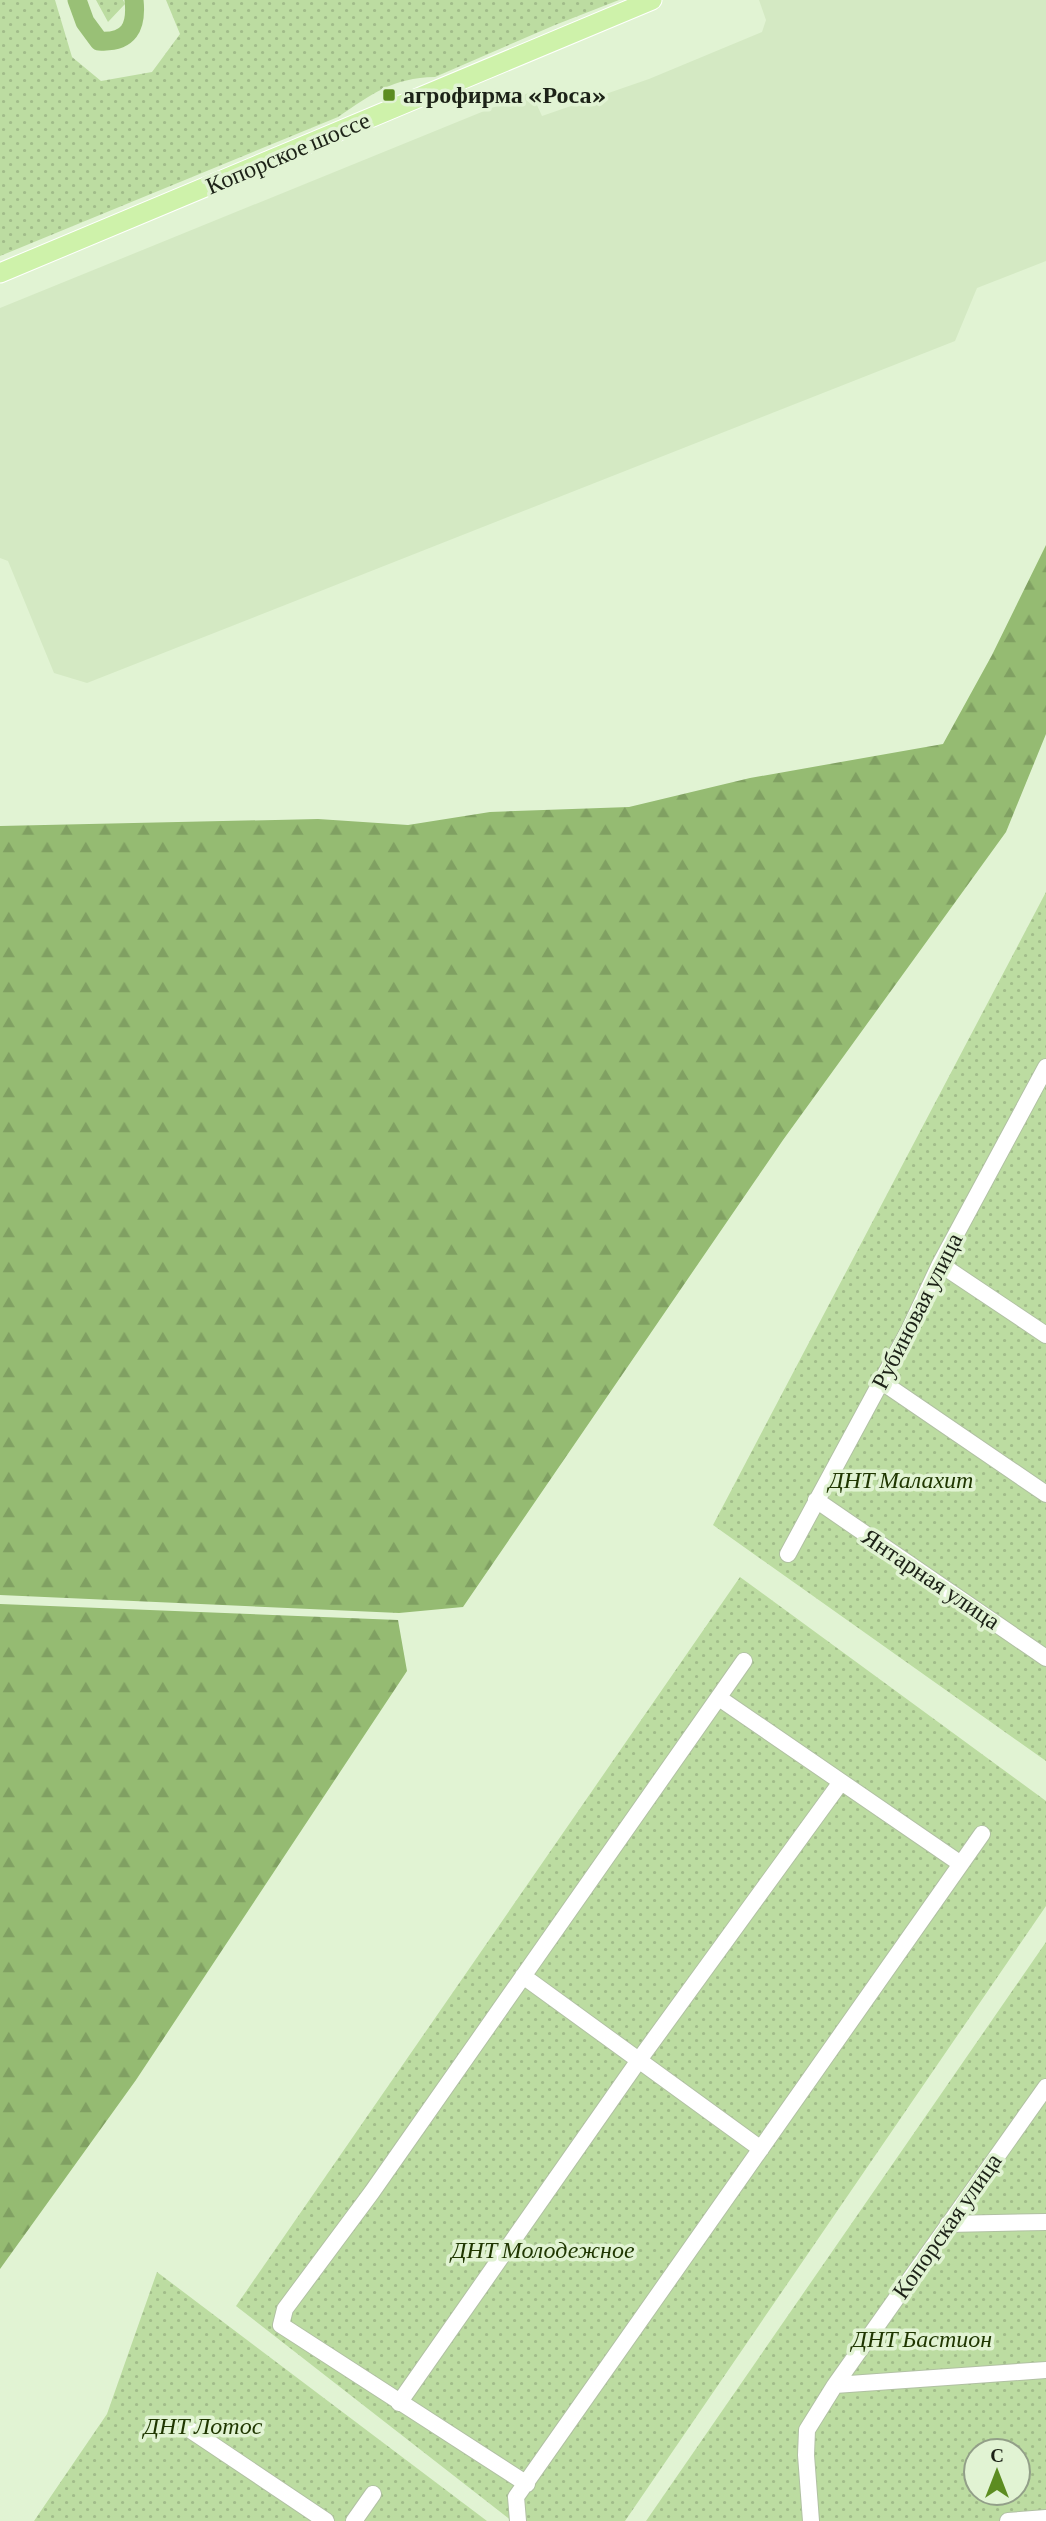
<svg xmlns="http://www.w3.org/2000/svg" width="1046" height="2521" font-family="'Crimson Pro',serif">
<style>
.built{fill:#d4e9c3}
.grass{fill:url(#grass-dots);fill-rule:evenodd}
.forest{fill:url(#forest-firs)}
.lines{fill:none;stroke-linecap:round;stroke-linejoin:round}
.river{stroke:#99c076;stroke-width:19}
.minor-casing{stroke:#b1c1a3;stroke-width:18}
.major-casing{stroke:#fff;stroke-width:21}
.minor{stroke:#fff;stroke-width:16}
.major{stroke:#cef2aa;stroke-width:19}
.poi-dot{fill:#5c8c20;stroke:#e1f3d3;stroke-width:2.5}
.labels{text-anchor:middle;stroke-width:7;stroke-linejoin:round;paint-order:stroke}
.poi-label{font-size:24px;font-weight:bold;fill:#1c2217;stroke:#e1f3d3;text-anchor:start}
.street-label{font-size:24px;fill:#1c2217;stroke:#e1f3d3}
.park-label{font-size:24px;font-style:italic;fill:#1f3600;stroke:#e1f3d3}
</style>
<defs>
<pattern id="grass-dots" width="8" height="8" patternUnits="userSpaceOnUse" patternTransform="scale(1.75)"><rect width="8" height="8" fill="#bcdca1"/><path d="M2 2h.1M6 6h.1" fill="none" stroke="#a1bc8a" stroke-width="1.8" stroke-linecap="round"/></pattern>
<pattern id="forest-firs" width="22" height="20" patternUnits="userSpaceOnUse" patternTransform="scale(1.75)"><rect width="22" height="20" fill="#95bb72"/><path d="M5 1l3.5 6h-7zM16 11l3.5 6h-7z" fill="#80a062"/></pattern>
</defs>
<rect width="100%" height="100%" fill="#e1f3d3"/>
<!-- built -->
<path class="built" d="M759,0H1046V261L977,288L955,341L87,683L54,673L8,561L0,558V308L531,92L542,116L649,79L762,32L766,20Z"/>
<!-- grass -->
<path class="grass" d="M0,0H55L72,57L101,81L152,72L180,34L166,0H619L555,25L435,77C392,78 372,94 338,117L0,256Z
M96,0H123L125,4L108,22Z
M1046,892V1761L713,1525Z
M740,1577L1046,1801V1906L625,2521H512L236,2306Z
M1046,1942V2521H646ZM976,2451H1018V2493H976Z
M157,2272L487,2521H34L107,2414Z"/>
<!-- forest -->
<path class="forest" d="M1046,545V734L1006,832L783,1140L463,1607L399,1613L0,1595V826L318,819L408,825L490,812L629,807L750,778L943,744L992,655Z
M0,1604L398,1620L407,1671L136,2080L0,2269Z"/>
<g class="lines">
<!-- river -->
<path class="river" d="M77,0L85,22L99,41C129,43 137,27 134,0"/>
<defs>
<path id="minor" d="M940,1264L1046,1335
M882,1382L1046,1494
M816,1500L1046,1658
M788,1554L909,1330L940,1264L1046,1067
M719,1698L961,1864
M523,1976L761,2149
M948,2224L1046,2222
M835,2385L1046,2370
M399,2403L639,2060L841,1782
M192,2431L326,2521
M527,2484L281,2325L285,2309L372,2192L744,1661
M354,2521L373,2494
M518,2521L516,2497L982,1834
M811,2521L806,2455L807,2430L835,2385L1046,2087
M1008,2521L1046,2518"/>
<path id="major" d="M0,273L652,0"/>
</defs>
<!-- minor casing -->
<use href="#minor" class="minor-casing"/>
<!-- major casing -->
<use href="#major" class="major-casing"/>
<!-- minor -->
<use href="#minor" class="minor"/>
<!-- major -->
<use href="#major" class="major"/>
</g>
<!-- markers -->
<rect class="poi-dot" x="382" y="88" width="14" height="14" rx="3.5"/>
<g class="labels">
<!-- poi labels -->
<g class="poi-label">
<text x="403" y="103">агрофирма «Роса»</text>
</g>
<!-- street labels -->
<g class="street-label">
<text transform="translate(288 153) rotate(-23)" y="8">Копорское шоссе</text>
<text transform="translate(917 1311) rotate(-63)" y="8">Рубиновая улица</text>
<text transform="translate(931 1579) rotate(34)" y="8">Янтарная улица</text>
<text transform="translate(947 2226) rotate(-55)" y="8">Копорская улица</text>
</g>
<!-- park labels -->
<g class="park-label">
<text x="901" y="1488">ДНТ Малахит</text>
<text x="543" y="2258">ДНТ Молодежное</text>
<text x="922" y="2347">ДНТ Бастион</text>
<text x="203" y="2434">ДНТ Лотос</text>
</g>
</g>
<!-- north arrow -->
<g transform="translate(997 2472)"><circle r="33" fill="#e1f3d3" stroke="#929f88" stroke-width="2"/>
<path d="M0-5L12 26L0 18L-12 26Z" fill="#5c8c20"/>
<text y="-10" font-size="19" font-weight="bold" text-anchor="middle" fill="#1c2217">С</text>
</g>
</svg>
